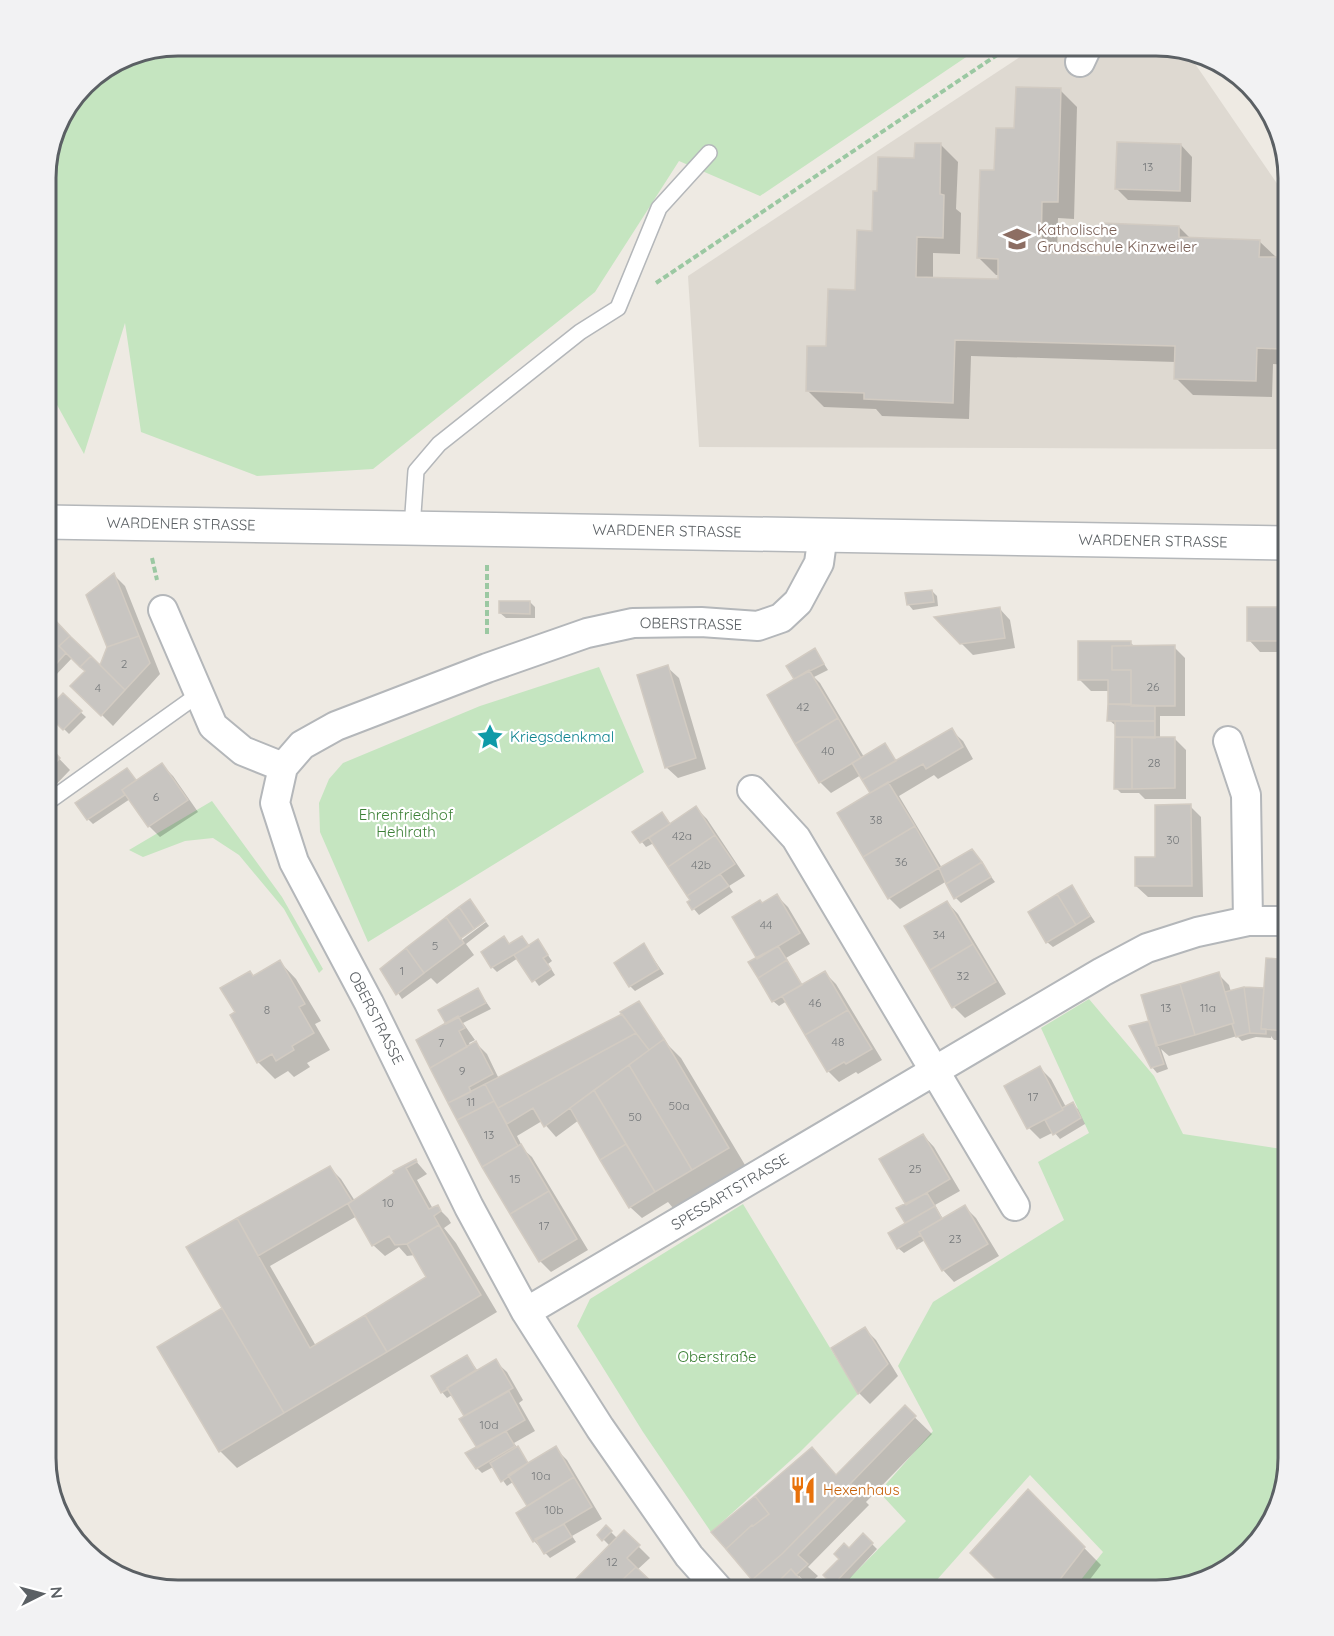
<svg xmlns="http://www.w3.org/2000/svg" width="1334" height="1636" font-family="Quicksand,sans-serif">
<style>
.education{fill:#ded9d1}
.green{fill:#c5e5c0}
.shadow{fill:#0003;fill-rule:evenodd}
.building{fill:#c8c5c1;stroke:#d2cbc2;stroke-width:1.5}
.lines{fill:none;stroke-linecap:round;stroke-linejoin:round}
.service-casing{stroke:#b4b7ba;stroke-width:18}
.minor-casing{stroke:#b4b7ba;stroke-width:32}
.tertiary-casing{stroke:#b4b7ba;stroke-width:36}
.path{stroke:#9bc8a2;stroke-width:4;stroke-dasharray:6 3;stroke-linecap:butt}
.service{stroke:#fff;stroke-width:15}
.minor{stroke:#fff;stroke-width:28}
.tertiary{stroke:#fff;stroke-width:33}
.labels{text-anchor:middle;stroke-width:4.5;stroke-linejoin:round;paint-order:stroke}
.number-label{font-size:12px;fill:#76797b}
.education-label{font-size:15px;fill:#785e54;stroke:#fff;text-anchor:start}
.street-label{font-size:15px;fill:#5b6064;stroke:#fff}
.culture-label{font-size:15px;fill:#0d838f;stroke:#fff;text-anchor:start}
.park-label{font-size:15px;fill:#3c8036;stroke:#fff}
.food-label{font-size:15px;fill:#c56008;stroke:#fff;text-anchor:start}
.rim{fill:none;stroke:#5b6064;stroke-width:3}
</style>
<rect width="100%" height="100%" fill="#eeeae3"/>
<!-- education -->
<path class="education" d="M1038,45H1165L1187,52L1289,201V449L699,447L688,276Z"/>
<!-- green -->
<path class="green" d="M178,45H984L760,196L679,161L595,292L373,469L257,476L141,432L125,323L84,454L45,383V169L59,119L90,78L127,55Z
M599,667L644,772L368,942L320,832L319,803L329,779L343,763L480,706Z
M212,801L282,897L323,969L319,973L284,909L239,855L213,838L185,841L143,857L129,850Z
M1089,999L1154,1076L1183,1134L1289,1150V1459L1271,1524L1230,1568L1157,1591H1072L1103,1552L1030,1475L927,1591H837L906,1521L879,1492L933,1431L898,1366L933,1302L1064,1220L1038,1162L1089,1133L1041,1028Z
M743,1204L858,1394L800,1452L711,1532L643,1432L577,1326L590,1299Z"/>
<!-- shadow -->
<path class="shadow" d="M1060,90L1077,107L1074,219L1058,218L1057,255L1102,257L1179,227L1191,239L1259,241L1277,258L1281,259L1289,266V365L1273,364L1272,397L1193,395L1176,378V362L971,356L969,419L882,416L876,409L824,407L807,390L827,348L857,292L874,232L878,193L916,160L941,145L958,162L956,209L961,213L960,254L933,253V279L999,281L1000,275H996L979,258L996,172L1016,130Z
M1181,145L1192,157L1191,202L1128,200L1117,189Z
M114,575L125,586L160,674L113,726L73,686L87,671L73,657L54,677L49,672L45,630L101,668L108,647Z
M932,591L937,596L938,606L913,610L908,604Z
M530,602L535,607V618H506L500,613Z
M999,608L1010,620L1015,648L973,655L961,643Z
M1289,608V652H1260L1249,640Z
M1130,642L1135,647H1174L1185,658V716H1160V739H1175L1186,750V799H1145L1139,793H1121L1116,788V726L1109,720V691H1091L1080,680Z
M815,650L828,670L814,677L820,683L864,757L885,745L897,762L951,730L963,741L973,759L938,779L934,775L899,796L942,868L972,851L995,882L961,903L956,898L947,881L900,909L889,898L872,794L861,775L831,793L820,782L796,680Z
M667,667L679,678L706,769L678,778L666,767Z
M63,696L86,717L69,734L47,712Z
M45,724L57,736L47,746L70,770L45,796Z
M162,765L173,776L198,812L160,837L149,826L130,799L93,824L88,819L132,775L137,782Z
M1190,806L1201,817L1203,897H1148L1136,886L1156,859Z
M696,808L707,819L745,876L729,886L733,892L699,915L689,903L692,901L654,843L646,847L634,832L667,819L671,825Z
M1072,887L1095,922L1053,947L1047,942Z
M777,896L788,907L810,944L786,958L803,986L825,973L836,984L882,1060L858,1074L856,1072L839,1082L828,1071L787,1001L779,1006L773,1001L758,958L762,904Z
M470,901L484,919L462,936V940L486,922L489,926L466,944L474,955L437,984L431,978L402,999L382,969Z
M947,902L958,914L1006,994L965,1018L954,1007Z
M504,938L510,945L522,938L530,947L538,941L552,961L548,964L555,975L539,986L518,958L497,972L492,967Z
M644,945L664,974L635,991L630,986Z
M1289,961V1040H1274L1271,1036V1038L1256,1037L1242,1041L1237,1036L1169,1056L1161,1049L1168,1069L1157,1073L1152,1067L1151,1022L1218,974L1229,985L1231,992L1263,990Z
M280,962L296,979L321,1021L315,1024L330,1050L307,1063L310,1067L294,1077L288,1071L275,1079L258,1062L237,1013L254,977Z
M478,990L491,1009L463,1023L475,1040L469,1043L471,1046L476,1043L487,1054L499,1079L621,1016L639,1003L669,1046L681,1058L745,1165L673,1208L668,1202L642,1218L630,1207L579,1120L556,1137L542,1121L517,1136L524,1150L532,1157L588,1250L551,1272L540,1261L483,1166L448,1024Z
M1040,1068L1051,1079L1066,1107L1072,1104L1078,1109L1085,1124L1060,1139L1054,1132L1040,1139L1029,1128Z
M923,1135L934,1147L960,1191L935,1205L943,1219L965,1207L976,1218L999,1256L954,1282L943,1270L925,1240L904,1253L898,1248L907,1223L898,1209L907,1204Z
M415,1160L427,1174L417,1180L433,1209L437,1207L448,1218L451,1223L444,1228L456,1243L497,1312L237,1468L220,1451L159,1348L225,1309L188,1247L330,1168L341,1179L355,1201ZM357,1216L373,1245L385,1256L399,1247L407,1256L415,1255L428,1278L316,1346L270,1266Z
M865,1329L876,1340L898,1376L870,1404L859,1393Z
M467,1357L478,1371L495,1361L507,1372L523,1400L519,1403L535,1431L514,1443L529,1464L555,1448L567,1460L602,1519L572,1536L576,1542L550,1558L534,1541L529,1506L513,1482L507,1486L493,1467L482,1473L477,1468L478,1447L466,1417L452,1395L447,1398L442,1392Z
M905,1408L932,1434L866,1502L869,1505L808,1567L818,1576L808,1585L799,1576L797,1578L808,1590L807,1591H764L812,1449L837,1476Z
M1028,1491L1101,1565L1081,1591H1010Z
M606,1527L618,1539L624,1532L650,1558L637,1570L658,1591H566L610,1546L599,1535Z
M863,1535L877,1549L840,1589L825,1575Z"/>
<!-- building -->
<path class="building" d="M1016,87L1061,88L1058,202H1042L1041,253L1100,255L1102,223L1179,226V237L1260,240L1259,257H1282L1280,349L1257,348L1256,381L1174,379L1175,346L955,340L953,403L864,399V393L806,391L807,346H826L828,289L855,290L857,230L872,231L873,191H877L878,157L914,158L915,143H941L940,194L944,195L943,238L917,237L916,277L998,279V259L977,258L980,170H994L996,128H1014Z
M1117,142L1181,144L1180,191L1115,189Z
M114,573L139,636L107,647L86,595Z
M932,590L934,602L907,605L905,593Z
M499,601H530V614L499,613Z
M1000,607L1005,638L960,644L934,617Z
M1247,607H1289V641H1247Z
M54,619L70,636L59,646L66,653L48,673L45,669V628Z
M70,636L91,656L80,667L59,646Z
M139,636L150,663L125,690L100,665L107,647Z
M1078,641H1131V646H1112V670H1131V704H1108V680H1078Z
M1175,645V706H1131V670H1112V646Z
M815,648L824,664L794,679L786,666Z
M91,656L125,690L101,716L70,686L85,671L80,667Z
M668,665L696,758L665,768L637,675Z
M809,670L838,718L795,744L767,695Z
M63,693L82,711L63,730L45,712Z
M1108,704L1155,706V721H1107Z
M838,718L861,758L819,783L795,744Z
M1115,721H1155V738L1115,737Z
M45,722L53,730L45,738Z
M952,728L963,747L926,769L923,764L870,793L862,780Z
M1115,737H1132V789H1114Z
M1132,737H1175V788L1132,789Z
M45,742L60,758L45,774Z
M885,743L896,761L862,780L852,763Z
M162,763L188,800L148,827L122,790Z
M127,768L136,780L122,790L125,795L87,820L75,803Z
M888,782L915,826L863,857L837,813Z
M1191,804L1192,886H1135V857H1155V805Z
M696,806L715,835L668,867L649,838Z
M662,812L670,824L640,843L632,832Z
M915,826L939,868L888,899L863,857Z
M715,835L735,864L687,896L668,867Z
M972,849L982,862L946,884L939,868Z
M982,862L991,877L954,899L946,884Z
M720,874L729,886L692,910L687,902L690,900L687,896Z
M1072,885L1090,916L1076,925L1057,894Z
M777,894L800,933L757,959L732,917L760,900L762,903Z
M1057,894L1076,925L1046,943L1028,912Z
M470,899L485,921L474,929L459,907Z
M947,901L973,944L930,970L904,926Z
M459,907L474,929L460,939L446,917Z
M446,917L464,943L424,973L406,948Z
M504,936L509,944L522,936L529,946L491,968L481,952Z
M538,939L548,955L543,958L551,969L532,982L514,955Z
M644,943L659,969L629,987L614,963Z
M973,944L996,982L952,1008L930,970Z
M778,946L787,960L758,978L748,962Z
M406,948L424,973L396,995L380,969Z
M1266,958L1289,960V1031L1261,1029Z
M280,960L305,1004L299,1007L314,1033L292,1046L294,1050L276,1061L272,1054L257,1063L230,1015L235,1012L220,988L250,971L253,976Z
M787,960L802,985L772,1002L758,978Z
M825,971L848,1010L805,1035L782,996Z
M1219,972L1234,1023L1195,1035L1180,984Z
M1180,984L1195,1035L1156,1046L1141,995Z
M1244,987L1264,988L1261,1029H1266V1034L1250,1033Z
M1244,987L1250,1033L1236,1037L1232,1024L1234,1023L1225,992Z
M478,988L486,1003L446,1024L438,1010Z
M639,1001L664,1039L649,1050L620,1012Z
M848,1010L872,1049L846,1064L844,1062L827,1072L805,1035Z
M622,1014L636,1033L498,1108L485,1084Z
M458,1016L465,1028L459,1031L467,1047L430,1068L416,1040Z
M1149,1021L1164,1064L1151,1068L1129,1026Z
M636,1033L649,1050L544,1127L533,1108L507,1124L498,1108Z
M664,1039L729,1148L692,1170L629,1065Z
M476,1041L493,1074L469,1087L471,1092L448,1103L430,1068Z
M629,1065L692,1170L655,1192L594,1090Z
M1040,1066L1063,1110L1027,1129L1004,1086Z
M485,1084L494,1101L457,1120L448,1103Z
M594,1090L626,1144L600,1160L570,1108Z
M494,1101L518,1146L482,1167L457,1120Z
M1073,1102L1081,1118L1053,1135L1045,1120L1063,1110L1062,1108Z
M923,1134L950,1179L906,1205L879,1159Z
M521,1144L549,1191L510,1214L482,1167Z
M626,1144L655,1192L629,1208L600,1160Z
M416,1159L417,1162L406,1168L429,1209L438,1205L441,1211L434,1216L439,1225L407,1244L395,1245L389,1236L372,1246L348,1204L394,1173L393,1171Z
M330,1166L352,1201L258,1256L237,1218Z
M549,1191L577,1239L539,1262L510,1214Z
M927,1193L935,1206L905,1223L896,1208Z
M965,1205L988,1244L942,1271L919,1232Z
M935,1206L942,1219L919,1232L921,1235L897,1249L888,1233Z
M237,1218L310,1348L365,1315L387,1352L284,1413L186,1247Z
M439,1225L481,1295L387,1352L365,1315L426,1277L407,1244Z
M222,1308L284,1413L219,1452L157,1347Z
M865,1327L888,1364L858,1394L831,1348Z
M467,1355L476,1370L447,1388L448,1389L441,1393L431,1376Z
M496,1359L513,1388L464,1416L447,1388Z
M509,1391L525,1420L477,1448L459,1419Z
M905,1405L916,1416L783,1553L752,1580L726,1549L752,1525L753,1526L769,1514L755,1496L812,1447L836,1475Z
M506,1431L515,1446L476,1469L465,1453Z
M518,1446L528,1463L501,1482L490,1463Z
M556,1446L574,1477L527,1506L508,1475Z
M574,1477L592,1507L533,1542L516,1513Z
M851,1484L859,1493L798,1555L808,1564L796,1575L791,1569L769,1591H762L752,1580L783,1553Z
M1028,1489L1085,1547L1051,1591H1008L970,1553Z
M755,1496L769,1514L753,1526L752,1525L726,1549L711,1532Z
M564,1524L572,1537L544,1554L535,1539Z
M606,1525L612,1531L602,1541L597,1535Z
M624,1530L640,1545L627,1558L636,1567L619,1583L623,1587L619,1591H564Z
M863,1533L873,1543L833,1585L823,1575L839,1559L834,1554L844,1543L849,1548Z
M636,1567L656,1586L651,1591H619L623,1587L619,1583Z
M791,1569L804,1583L796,1591H769Z"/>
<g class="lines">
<defs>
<path id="service" d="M412,528L416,471L439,444L580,332L618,308L659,208L709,153
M45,804L199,694"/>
<path id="minor" d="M1080,62L1088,45
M163,610L213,726L243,751L283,767
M1228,741L1246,795L1248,921
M752,790L796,838L1015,1206
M526,1312L1102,972L1147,948L1197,932L1248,921H1289
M720,1591L689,1556L600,1428L526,1312L469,1207L369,1003L294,862L275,803L283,767L302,745L336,726L487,668L587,633L633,623L701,622L758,626L781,618L798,602L819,563L823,534"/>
<path id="tertiary" d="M45,522L1289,543"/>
</defs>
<!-- service casing -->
<use href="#service" class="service-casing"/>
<!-- minor casing -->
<use href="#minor" class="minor-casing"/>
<!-- tertiary casing -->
<use href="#tertiary" class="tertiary-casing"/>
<!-- path -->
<path class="path" d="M656,283L1012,45
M152,558L157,580
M487,634V563"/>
<!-- service -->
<use href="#service" class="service"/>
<!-- minor -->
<use href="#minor" class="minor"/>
<!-- tertiary -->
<use href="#tertiary" class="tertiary"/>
</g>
<!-- icons -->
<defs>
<symbol id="school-bare" viewBox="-9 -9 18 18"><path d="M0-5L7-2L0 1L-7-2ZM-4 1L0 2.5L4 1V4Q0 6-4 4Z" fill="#8d6e63" stroke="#fff" stroke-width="2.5" paint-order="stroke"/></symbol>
<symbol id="sight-bare" viewBox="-9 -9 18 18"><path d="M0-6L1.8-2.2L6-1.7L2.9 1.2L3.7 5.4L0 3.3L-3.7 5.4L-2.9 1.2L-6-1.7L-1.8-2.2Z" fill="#0f9aa8" stroke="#fff" stroke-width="2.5" paint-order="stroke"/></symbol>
<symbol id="restaurant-bare" viewBox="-9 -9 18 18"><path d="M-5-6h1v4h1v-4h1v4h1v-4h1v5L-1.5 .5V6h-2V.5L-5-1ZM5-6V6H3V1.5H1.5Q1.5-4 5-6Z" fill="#e8710a" stroke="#fff" stroke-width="2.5" paint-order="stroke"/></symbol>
</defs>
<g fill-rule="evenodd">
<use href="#school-bare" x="998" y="220" width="38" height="38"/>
<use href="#sight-bare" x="471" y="718" width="38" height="38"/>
<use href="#restaurant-bare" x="784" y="1471" width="38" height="38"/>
</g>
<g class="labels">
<!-- number labels -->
<g class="number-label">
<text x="1148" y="171">13</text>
<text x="124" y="668">2</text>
<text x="1153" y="691">26</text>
<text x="98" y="692">4</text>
<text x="803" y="711">42</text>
<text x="828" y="755">40</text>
<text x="1154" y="767">28</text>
<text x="156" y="801">6</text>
<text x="876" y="824">38</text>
<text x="682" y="840">42a</text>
<text x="1173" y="844">30</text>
<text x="901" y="866">36</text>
<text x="701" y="869">42b</text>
<text x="766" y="929">44</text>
<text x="939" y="939">34</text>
<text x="435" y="950">5</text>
<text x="402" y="975">1</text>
<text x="963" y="980">32</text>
<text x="815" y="1007">46</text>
<text x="1166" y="1012">13</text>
<text x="1208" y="1012">11a</text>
<text x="267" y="1014">8</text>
<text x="838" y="1046">48</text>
<text x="441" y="1047">7</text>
<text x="462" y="1075">9</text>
<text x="1033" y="1101">17</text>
<text x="471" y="1106">11</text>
<text x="679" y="1110">50a</text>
<text x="635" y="1121">50</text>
<text x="489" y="1139">13</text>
<text x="915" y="1173">25</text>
<text x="515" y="1183">15</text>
<text x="388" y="1207">10</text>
<text x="544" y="1230">17</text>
<text x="955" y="1243">23</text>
<text x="489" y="1429">10d</text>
<text x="541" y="1480">10a</text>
<text x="554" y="1514">10b</text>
<text x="612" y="1566">12</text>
</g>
<!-- education labels -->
<g class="education-label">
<text x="1037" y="235">Katholische<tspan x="1037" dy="17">Grundschule Kinzweiler</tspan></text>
</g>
<!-- street labels -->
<g class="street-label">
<text transform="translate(181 524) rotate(1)" y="5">WARDENER STRASSE</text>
<text transform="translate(667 531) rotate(1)" y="5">WARDENER STRASSE</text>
<text transform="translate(1153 541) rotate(1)" y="5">WARDENER STRASSE</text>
<text transform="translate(691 624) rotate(1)" y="5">OBERSTRASSE</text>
<text transform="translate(376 1018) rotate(63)" y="5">OBERSTRASSE</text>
<text transform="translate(730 1192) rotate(-31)" y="5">SPESSARTSTRASSE</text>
</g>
<!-- culture labels -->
<g class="culture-label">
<text x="510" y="742">Kriegsdenkmal</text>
</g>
<!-- park labels -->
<g class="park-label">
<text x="406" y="820">Ehrenfriedhof<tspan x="406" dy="17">Hehlrath</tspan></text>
<text x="717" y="1362">Oberstraße</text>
</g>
<!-- food labels -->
<g class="food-label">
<text x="823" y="1495">Hexenhaus</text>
</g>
</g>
<!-- crop -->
<path d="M0 0H1334V1636H0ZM178 56H1156A122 122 0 0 1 1278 178V1458A122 122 0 0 1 1156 1580H178A122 122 0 0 1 56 1458V178A122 122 0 0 1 178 56Z" fill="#f2f2f3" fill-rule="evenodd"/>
<path class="rim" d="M178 56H1156A122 122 0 0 1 1278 178V1458A122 122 0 0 1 1156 1580H178A122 122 0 0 1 56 1458V178A122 122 0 0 1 178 56Z"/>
<!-- north arrow -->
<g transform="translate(42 1594) rotate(84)" stroke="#ffffff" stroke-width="4.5" paint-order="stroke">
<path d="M0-4.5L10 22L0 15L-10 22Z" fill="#5b6064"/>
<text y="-9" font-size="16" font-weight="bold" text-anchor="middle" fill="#5b6064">N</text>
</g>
</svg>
